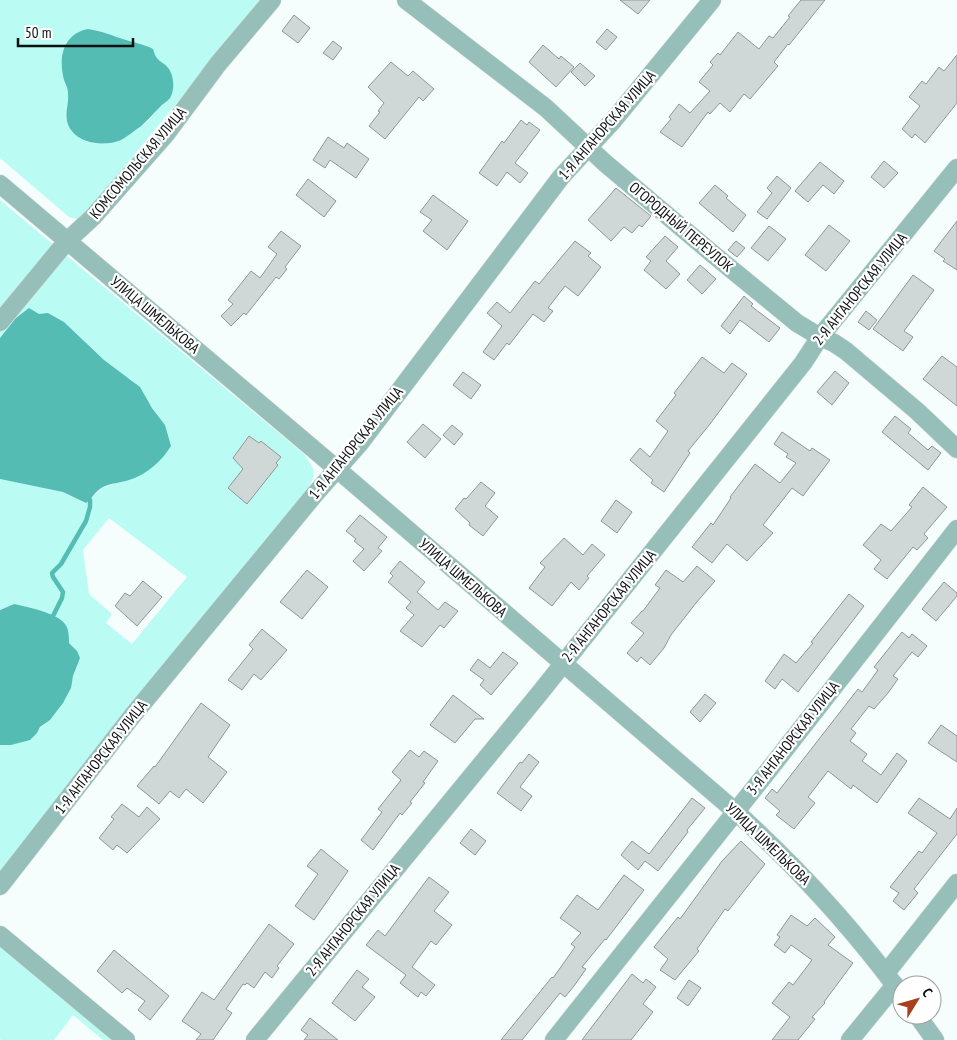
<svg xmlns="http://www.w3.org/2000/svg" width="957" height="1040" font-family="'PT Sans Narrow',sans-serif">
<style>
.green{fill:#bafcf4;fill-rule:evenodd}
.water{fill:#54bcb3}
.lines{fill:none;stroke-linecap:round;stroke-linejoin:round}
.stream{stroke:#54bcb3;stroke-width:4.5}
.building{fill:#d0d8d7;stroke:#8f9796}
.minor-casing{stroke:#d0d8d7;stroke-width:19}
.minor{stroke:#96bfba;stroke-width:18}
.labels{text-anchor:middle;stroke-width:4.5;stroke-linejoin:round;paint-order:stroke}
.street-label{font-size:15px;fill:#0c0f0f;stroke:#fff}
</style>
<rect width="100%" height="100%" fill="#f5fefd"/>
<!-- green -->
<path class="green" d="M0,0H261L85,215L77,219L69,217L0,158ZM67,41H128L146,45L159,62L168,67L165,103L160,106L148,121L123,139L112,143L97,144L85,141L66,118C68,108 69,98 68,87C66,70 60,58 67,41Z
M0,200L304,454C315,470 317,472 308,489L172,654L0,872V745H11L37,733C40,726 45,725 50,719C64,705 68,692 74,674C79,657 83,656 69,643L68,631L53,616L29,607L14,604L0,610V479L63,492L86,503L102,488L114,484L165,425L132,380L122,374L104,360L64,322L48,313L0,338ZM109,518L187,577L132,644L106,623L112,614L89,594L83,550Z
M0,943L121,1040H103L73,1015L54,1040H1L0,1039Z"/>
<!-- water -->
<path class="water" d="M88,29C102,31 113,36 126,40C135,43 144,44 153,49C157,64 163,60 169,69C174,77 175,89 170,98C167,102 162,104 159,108C152,115 147,121 140,127C134,131 127,137 121,140C103,148 72,143 67,121C65,113 69,103 68,94C68,88 66,85 64,80C58,57 63,34 88,29Z
M29,308L39,314L48,313L64,322L104,360L140,387L152,408L165,425L171,446C162,461 146,475 129,480C120,483 111,483 103,487C95,491 92,499 86,503L63,492L0,479V338L16,318Z
M14,604C28,607 57,613 65,624C69,629 69,637 69,643L77,651L80,658L73,676L71,688L63,703L50,720L40,727L37,733L30,740L11,745H0V610Z"/>
<g class="lines">
<!-- stream -->
<path class="stream" d="M53,616L62,598L63,592L53,577L52,573L61,564L86,521L90,507V500"/>
</g>
<!-- building -->
<path class="building" d="M620,0H650L638,14Z
M801,0H825L789,45L788,44L774,62L778,66L750,99L744,94L730,112L720,103L710,114L708,112L682,147L660,132L671,119L669,117L679,104L690,113L710,91L699,82L713,65L710,62L718,53L720,55L738,32L759,49L769,36L773,38L790,17L788,16Z
M294,15L310,28L298,43L282,31Z
M607,29L617,37L606,50L596,42Z
M333,41L342,48L333,60L323,53Z
M543,45L559,59L561,56L574,67L556,87L529,62Z
M957,55V103L925,143L915,134L912,138L902,129L920,106L909,97L922,81L926,84L939,67L944,71Z
M391,62L408,76L413,71L434,89L423,101L419,97L385,139L369,126L380,112L378,111L384,103L368,87Z
M580,63L595,76L585,86L571,72Z
M521,120L527,125L529,122L540,130L515,163L528,173L520,183L507,172L497,186L479,173L502,141L504,143Z
M328,137L344,148L347,143L369,159L356,178L330,160L325,168L313,160Z
M884,161L898,173L884,188L871,177Z
M820,162L844,181L834,194L823,185L808,202L795,191Z
M777,176L791,188L767,219L757,212L772,193L767,188Z
M308,179L336,201L324,217L296,195Z
M715,185L728,196L726,198L746,215L733,232L699,203Z
M616,188L651,216L642,227L639,225L632,233L624,227L611,241L588,220Z
M433,195L468,221L447,250L423,231L432,220L420,212Z
M957,221V270L943,261L945,259L934,251Z
M829,225L850,241L826,271L805,255Z
M769,226L786,239L768,261L751,248Z
M281,231L301,246L285,267L287,269L279,279L276,277L246,315L244,313L231,326L221,316L233,304L228,300L251,271L260,278L277,254L268,247Z
M665,236L678,247L666,261L680,274L666,289L644,270L651,261L646,257Z
M575,241L591,253L588,256L601,267L578,296L565,286L548,308L553,311L544,322L533,314L509,345L507,343L494,360L483,352L502,326L487,313L497,302L510,313L535,281L539,284Z
M736,241L745,248L737,257L728,250Z
M700,265L716,279L702,294L687,280Z
M913,275L934,290L904,331L913,337L903,351L873,329Z
M744,296L753,304L751,306L780,328L769,342L740,320L730,334L721,326Z
M866,311L877,320L869,330L858,322Z
M942,356L957,367V406L923,379Z
M702,357L724,373L732,363L747,374L710,424L688,451L690,453L664,492L651,483L653,480L630,460L640,448L650,457L668,431L656,421L676,395L674,393Z
M835,371L849,383L832,405L817,392Z
M463,372L481,385L471,399L453,385Z
M895,416L911,429L908,433L928,450L932,446L941,453L928,470L882,432Z
M423,424L441,439L425,458L407,442Z
M452,425L463,434L454,445L443,435Z
M782,432L810,451L812,448L830,460L803,496L792,488L763,525L773,533L747,561L727,544L712,563L692,547L711,523L713,525L731,498L730,497L755,464L780,483L796,463L786,457L788,454L774,444Z
M249,436L259,443L261,441L281,457L276,463L278,465L247,504L228,488L243,469L233,458Z
M481,482L495,493L485,506L498,517L483,536L469,525L470,523L455,509L464,498L466,499Z
M923,487L947,507L924,534L928,538L917,550L913,547L887,579L874,569L881,560L863,545L881,524L891,531L912,507L909,505Z
M616,500L632,512L617,533L601,521Z
M360,515L387,537L378,548L382,551L364,571L353,561L364,549L354,541L356,539L346,531Z
M564,538L583,555L592,544L605,555L587,576L589,578L579,590L571,582L552,606L529,588L545,567L540,563Z
M400,561L425,582L417,592L438,610L445,602L458,611L444,628L440,625L422,647L400,631L414,615L406,608L411,602L388,582L393,576L390,573Z
M697,566L715,581L696,603L671,635L664,648L650,665L641,657L637,662L627,653L644,633L631,623L642,611H643L660,588L655,585L666,570L683,582Z
M307,570L328,587L302,619L280,602Z
M143,581L162,597L137,626L115,606L125,593L130,596Z
M944,582L957,593V596L936,621L922,609Z
M849,594L864,606L798,692L782,679L775,689L765,681L784,654L796,663L813,643L811,642Z
M262,629L287,650L261,680L254,674L242,690L228,680L253,649L249,645Z
M902,632L909,638L912,634L927,646L918,657L912,652L893,676L898,679L888,693L874,709L869,706L851,729L856,733L850,741L867,754L862,761L881,775L897,753L907,761L877,803L853,785L851,789L828,771L808,797L815,803L794,829L776,815L780,811L765,798L772,789L777,793L858,689L862,692L878,670L874,667Z
M503,652L518,663L491,695L480,685L484,680L470,670L478,659L490,668Z
M705,694L716,703L700,722L690,712Z
M453,695L484,719H475L455,743L430,725Z
M201,703L230,725L208,757L227,772L203,803L186,789L179,798L170,791L159,804L137,786L154,766L155,767Z
M941,725L957,736V762L928,743Z
M410,750L419,757L424,751L438,761L423,782L425,783L410,802L412,803L402,815L400,813L373,850L361,840L382,812L378,809L401,780L392,772Z
M529,754L539,762L520,787L532,796L521,811L497,793L520,762L522,763Z
M692,798L705,808L687,830L688,832L658,871L645,861L638,870L621,855L632,841L649,854Z
M919,798L950,819L957,808V834L914,889L918,893L904,910L893,901L899,893L890,887L919,851L922,853L937,833L908,813Z
M122,804L139,817L147,807L160,819L127,853L117,845L113,850L99,838L114,819L111,817Z
M471,829L486,841L475,855L460,843Z
M741,841L765,864L728,911L725,909L697,949L699,951L675,980L660,970L668,959L654,947L678,917L680,919L722,861Z
M321,849L348,871L314,920L295,906L318,874L307,866Z
M624,875L644,890L606,940L605,939L582,967L586,969L574,986L565,997L560,993L522,1040H501L552,977L553,978L575,947L571,944L581,933L560,918L577,895L598,910Z
M429,877L449,892L434,911L452,925L436,945L431,941L412,967L435,985L426,996L421,992L418,997L400,983L406,975L366,945L378,930L385,936Z
M791,915L807,926L815,918L835,937L828,945L853,963L824,1002L825,1003L812,1017L815,1019L798,1040H772L790,1017L772,1003L789,982L793,985L812,960L791,945L785,953L774,945L780,937L777,935Z
M269,924L294,944L277,966L279,968L272,978L265,972L254,988L247,983L245,985L243,984L226,1009L232,1013L213,1040H196L201,1034L182,1021L202,992L214,1000Z
M114,950L169,996L150,1020L138,1010L145,1001L127,988L122,993L97,971Z
M357,970L369,979L362,987L375,997L355,1021L332,1003Z
M632,974L643,983L646,979L656,987L643,1004L653,1012L631,1040H582Z
M689,980L701,988L688,1006L677,998Z
M310,1018L338,1040H304L308,1035L301,1030Z"/>
<g class="lines">
<defs>
<path id="minor" d="M406,0L546,108L605,163L714,255L797,323L820,337L834,343L846,351L917,411L957,449
M0,184L337,469L735,811C798,868 852,927 902,995
M0,322L67,241L93,217L166,134L218,64L272,0
M0,886L133,715L315,494L360,443L561,177L612,122L712,0
M0,935L126,1040
M886,973L957,883
M917,1015L935,1040
M255,1040L539,694L803,363L820,337L957,168
M554,1040L772,766L957,529
M850,1040L895,985"/>
</defs>
<!-- minor casing -->
<use href="#minor" class="minor-casing"/>
<!-- minor -->
<use href="#minor" class="minor"/>
</g>
<g class="labels">
<!-- street labels -->
<g class="street-label">
<text transform="translate(607 125) rotate(-49)" y="5">1-Я АНГАНОРСКАЯ УЛИЦА</text>
<text transform="translate(138 163) rotate(-50)" y="5">КОМСОМОЛЬСКАЯ УЛИЦА</text>
<text transform="translate(681 227) rotate(40)" y="5">ОГОРОДНЫЙ ПЕРЕУЛОК</text>
<text transform="translate(860 289) rotate(-51)" y="5">2-Я АНГАНОРСКАЯ УЛИЦА</text>
<text transform="translate(155 315) rotate(40)" y="5">УЛИЦА ШМЕЛЬКОВА</text>
<text transform="translate(356 443) rotate(-51)" y="5">1-Я АНГАНОРСКАЯ УЛИЦА</text>
<text transform="translate(463 578) rotate(41)" y="5">УЛИЦА ШМЕЛЬКОВА</text>
<text transform="translate(609 606) rotate(-51)" y="5">2-Я АНГАНОРСКАЯ УЛИЦА</text>
<text transform="translate(793 738) rotate(-52)" y="5">3-Я АНГАНОРСКАЯ УЛИЦА</text>
<text transform="translate(101 757) rotate(-52)" y="5">1-Я АНГАНОРСКАЯ УЛИЦА</text>
<text transform="translate(768 844) rotate(44)" y="5">УЛИЦА ШМЕЛЬКОВА</text>
<text transform="translate(353 920) rotate(-51)" y="5">2-Я АНГАНОРСКАЯ УЛИЦА</text>
</g>
</g>
<!-- north arrow -->
<g transform="translate(917 1000) rotate(53)"><circle r="24" fill="#ffffff" stroke="#9e9f9f"/>
<path d="M0-4L9 19L0 12L-9 19Z" fill="#a8401f"/>
<text y="-8" font-size="14" font-weight="bold" text-anchor="middle" fill="#0c0f0f">С</text>
</g>
<!-- scale -->
<path d="M18 38v8h115v-8" fill="none" stroke="#0c0f0f" stroke-width="2.5"/>
<text x="25" y="38" font-size="15" fill="#0c0f0f" stroke="#ffffff" stroke-width="4" paint-order="stroke">50 m</text>
</svg>
